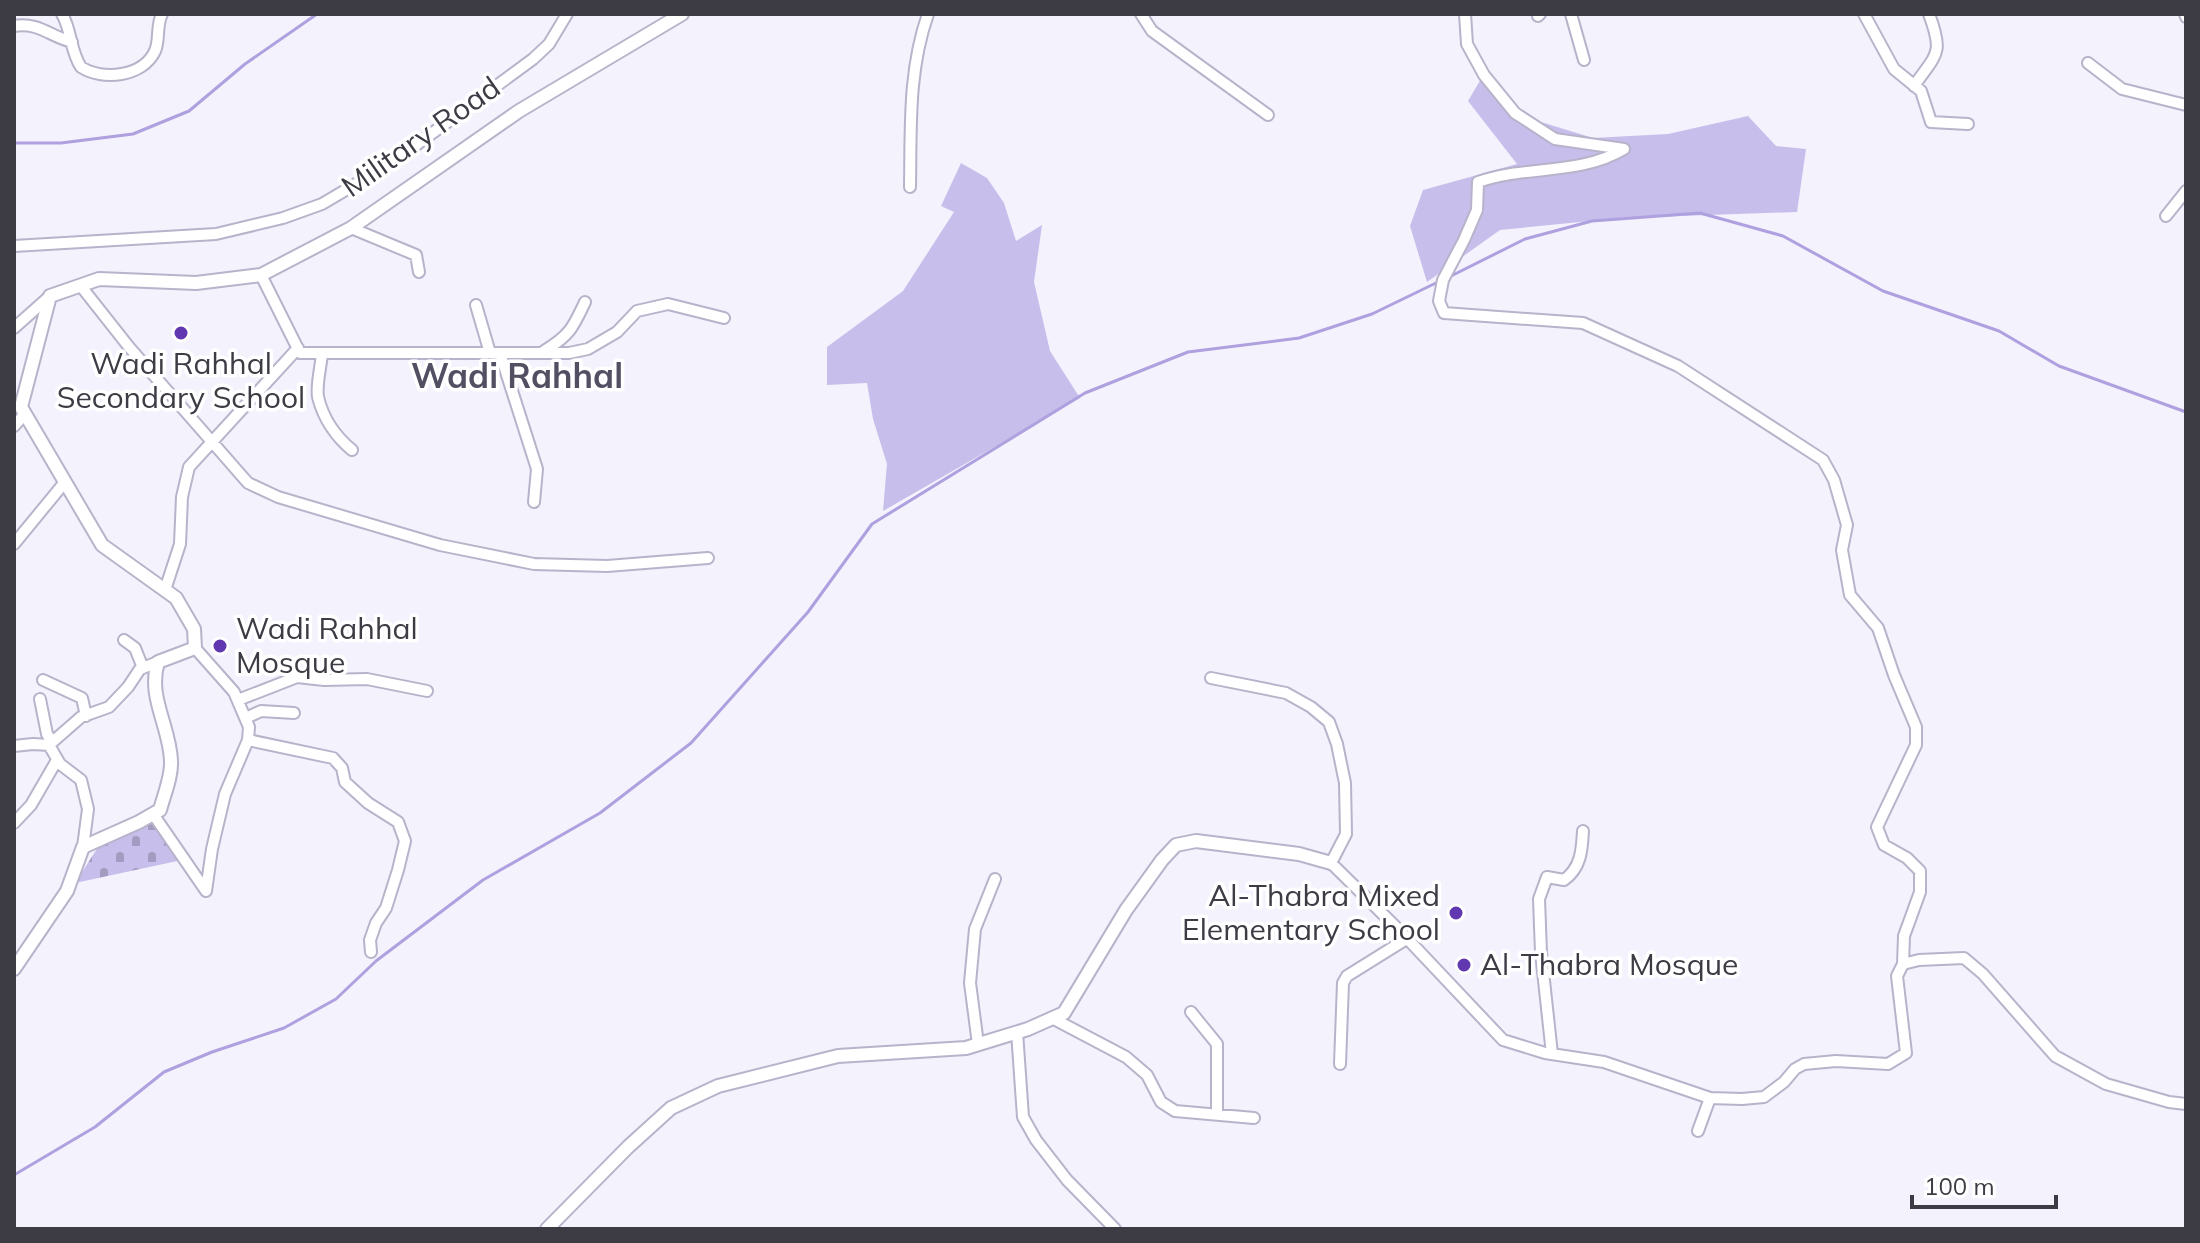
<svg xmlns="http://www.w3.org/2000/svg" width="2200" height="1243" font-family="Mulish,sans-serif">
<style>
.grass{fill:#c8beeb}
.cemetery{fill:url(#cemetery-stones)}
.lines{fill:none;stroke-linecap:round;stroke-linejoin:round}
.stream{stroke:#afa0df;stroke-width:3}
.minor-casing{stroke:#b8b3ca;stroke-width:14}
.tertiary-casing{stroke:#b8b3ca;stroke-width:16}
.minor{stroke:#fff;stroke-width:10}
.tertiary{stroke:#fff;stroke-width:12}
.poi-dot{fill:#6238b0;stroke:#fff;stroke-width:3}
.labels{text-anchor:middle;stroke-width:7;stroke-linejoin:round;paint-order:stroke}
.street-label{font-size:30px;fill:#3d3b44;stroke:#fff}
.poi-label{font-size:30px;fill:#3d3b44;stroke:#fff;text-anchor:start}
.quarter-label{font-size:34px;font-weight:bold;fill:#534f63;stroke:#fff}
</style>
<defs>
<pattern id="cemetery-stones" width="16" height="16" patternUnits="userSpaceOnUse" patternTransform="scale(2)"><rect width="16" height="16" fill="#c8beeb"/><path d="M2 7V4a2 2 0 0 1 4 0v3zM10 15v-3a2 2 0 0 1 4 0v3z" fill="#a49cc0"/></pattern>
</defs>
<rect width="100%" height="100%" fill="#f4f2fc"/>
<!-- grass -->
<path class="grass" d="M1481,79L1528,118L1593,138L1668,134L1748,116L1776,146L1806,149L1797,212L1621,218L1500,230L1427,282L1410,226L1423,190L1517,164L1468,101Z
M961,163L987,178L1004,203L1016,241L1042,225L1034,282L1050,351L1080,398L883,511L887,464L873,419L867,383L827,385V347L903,291L954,212L941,206Z"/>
<!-- cemetery -->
<path class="cemetery" d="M157,817L182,860L75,883L102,841Z"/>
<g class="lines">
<!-- stream -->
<path class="stream" d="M14,143H61L133,134L189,111L245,64L317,14
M1449,277L1525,239L1592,221L1700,213L1783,236L1883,291L1999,331L2059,366L2186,412
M14,1175L95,1127L164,1072L212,1052L284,1028L336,999L376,961L483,880L600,813L691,743L808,612L872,524L1085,393L1188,352L1299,338L1372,314L1438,282"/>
<defs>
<path id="minor" d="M62,14C72,31 70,51 81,67C102,81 143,77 155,51C160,40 156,25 162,14
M1141,14L1152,31L1268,115
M1465,14L1467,44L1484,75L1515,113L1555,139L1624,149C1579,176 1525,165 1478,182L1477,210L1464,240L1443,280L1439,301L1444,313L1583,323L1678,366L1823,460L1834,480L1847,525L1842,550L1850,595L1878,628L1894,675L1916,727V745L1877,827L1884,845L1907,858L1920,871V892L1904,936L1903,964
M1571,14L1584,60
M1864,14L1894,69L1921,91L1931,122L1968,124
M2185,14L2186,17
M1538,16L1540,14
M14,26C39,22 49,36 72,42
M2088,63L2122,89L2186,105
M1914,86C1937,53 1944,54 1929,14
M910,187C911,128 908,71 928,14
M2166,216L2186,191
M351,228L416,255L419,272
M14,246L216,234L283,218L322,204L393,162L533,59L549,44L567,14
M261,275L300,353H569L588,349L617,332L637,311L668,304L724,318
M80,285L129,347L248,483L278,497L440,545L534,564L607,566L708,558
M476,305L490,353
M14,328L50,296
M544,351C569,336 573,328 585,302
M322,353C321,367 316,384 318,397C323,418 336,437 352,450
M500,353L537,469L534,502
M14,426L25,414
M14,544L65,482
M165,590L180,544L182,497L189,467L298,348
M124,640L135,648L143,668
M195,648L234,692L249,727L248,740L225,794L212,849L206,891
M1211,678L1286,693L1311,707L1329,722L1337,744L1345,783L1346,834L1331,863L1400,931L1503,1040L1545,1053L1604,1062L1710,1098L1742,1099L1764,1097L1784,1082L1795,1069L1804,1064L1836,1061L1888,1064L1906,1053L1897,976L1903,964L1919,960L1964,958L1983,974L2055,1056L2106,1084L2169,1102L2186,1104
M43,680L82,698L86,716
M40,699L47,734L52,742
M238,700L297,677L324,680L367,679L427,691
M246,718L261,711L294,713
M248,740L333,758L342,768L345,782L368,803L398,822L405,841L398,870L386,908L376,923L370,940L371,952
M49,745L81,717L109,707L128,687L140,669L158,662
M14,746L33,744L49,745L60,764L81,780L88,809L83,847
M153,814L206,891
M14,823L31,805L57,760
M1191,1012L1217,1044V1115
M1052,1018L1126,1057L1147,1075L1161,1102L1175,1111L1254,1118
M1017,1032L1023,1117L1036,1140L1067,1180L1115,1229
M978,1044L970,983L975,929L995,879
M1552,1054L1541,953L1539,899L1547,877L1564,880C1581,868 1582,850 1583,831
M1340,1064L1343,983L1347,976L1408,938
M1698,1131L1710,1098"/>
<path id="tertiary" d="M14,969L67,891L83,847L139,822L160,810C164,795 172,776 171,761C170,726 147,697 158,662L195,648L194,629L176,598L102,545L21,407L50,296L99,279L196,283L261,275L351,228L519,111L682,14
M547,1229L628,1147L671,1108L718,1086L838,1056L966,1048L1028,1029L1064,1013L1126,910L1162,860L1176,845L1196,841L1299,854L1331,863"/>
</defs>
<!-- minor casing -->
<use href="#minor" class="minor-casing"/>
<!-- tertiary casing -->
<use href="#tertiary" class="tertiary-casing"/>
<!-- minor -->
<use href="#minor" class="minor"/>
<!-- tertiary -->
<use href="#tertiary" class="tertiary"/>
</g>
<!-- markers -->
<g class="poi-dot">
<circle cx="181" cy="333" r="8"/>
<circle cx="220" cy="646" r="8"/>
<circle cx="1456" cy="913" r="8"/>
<circle cx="1464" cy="965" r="8"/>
</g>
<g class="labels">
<!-- street labels -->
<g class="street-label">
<text transform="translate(421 137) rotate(-35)" y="10">Military Road</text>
</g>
<!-- poi labels -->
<g class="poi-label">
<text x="181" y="374" text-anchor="middle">Wadi Rahhal<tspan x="181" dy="34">Secondary School</tspan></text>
<text x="236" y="639">Wadi Rahhal<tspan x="236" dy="34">Mosque</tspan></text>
<text x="1440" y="906" text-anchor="end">Al-Thabra Mixed<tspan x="1440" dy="34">Elementary School</tspan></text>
<text x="1480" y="975">Al-Thabra Mosque</text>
</g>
<!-- quarter labels -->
<g class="quarter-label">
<text x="517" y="388">Wadi Rahhal</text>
</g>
</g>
<!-- border -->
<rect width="2200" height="1243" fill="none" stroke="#3d3b44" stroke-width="32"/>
<!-- scale -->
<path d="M1912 1195v12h144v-12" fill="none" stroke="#3d3b44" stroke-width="4"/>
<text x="1924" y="1195" font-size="24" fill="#3d3b44" stroke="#ffffff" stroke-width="6" paint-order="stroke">100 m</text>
</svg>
